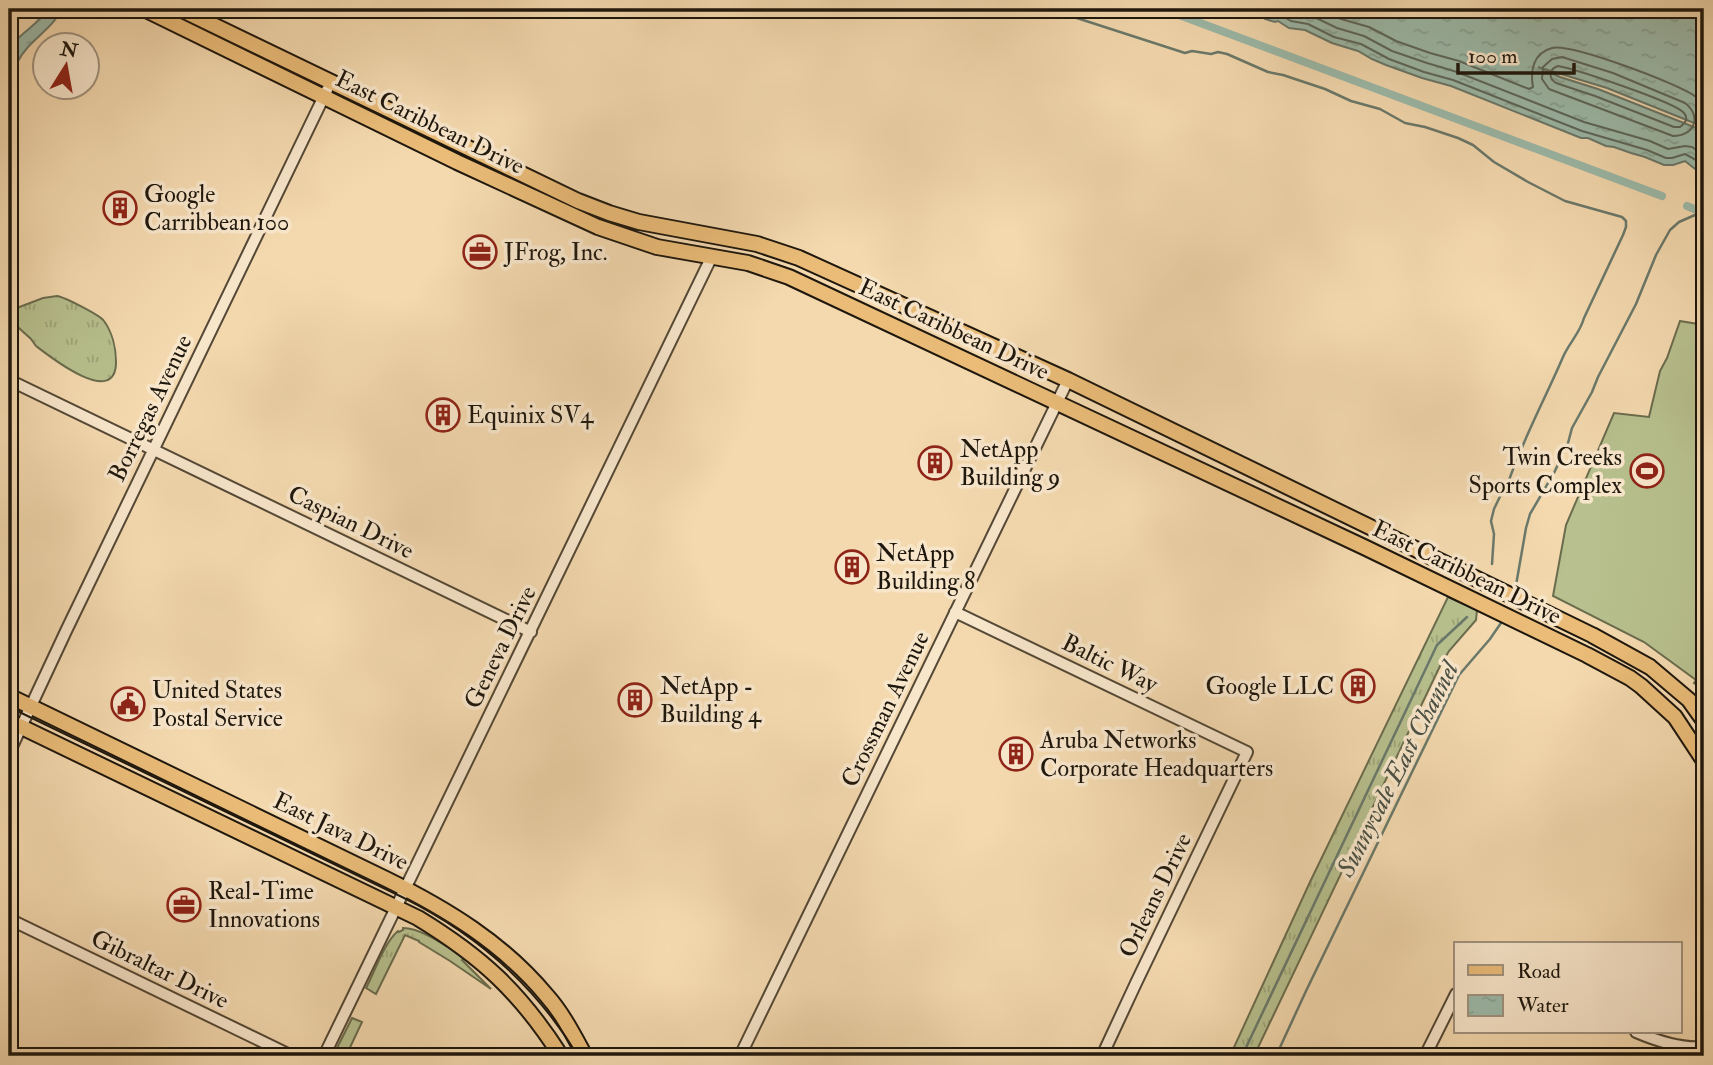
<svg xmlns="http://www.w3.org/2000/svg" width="1713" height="1065" font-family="'IM FELL Double Pica',serif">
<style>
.grass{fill:url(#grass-tufts);stroke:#6a6c4e;stroke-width:2}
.pitch{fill:#b7c08e;stroke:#6a6c4e;stroke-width:2}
.water{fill:url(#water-ripples);stroke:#6a796b;stroke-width:2}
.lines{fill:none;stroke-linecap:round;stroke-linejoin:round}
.shore{stroke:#5d685c;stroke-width:2}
.stream{stroke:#6a796b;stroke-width:2.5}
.canal{stroke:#9cbaaa;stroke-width:8}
.minor-casing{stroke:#544836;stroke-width:14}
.major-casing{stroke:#1e170d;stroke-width:18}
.minor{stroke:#f8e6cb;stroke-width:10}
.major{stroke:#eabc78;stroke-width:14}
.tram{stroke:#1e170d;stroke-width:2}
.labels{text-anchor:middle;stroke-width:7;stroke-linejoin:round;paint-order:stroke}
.street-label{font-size:24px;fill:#1e170d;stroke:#f8e6cb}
.poi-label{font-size:24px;fill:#1e170d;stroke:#f8e6cb;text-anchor:start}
.water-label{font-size:26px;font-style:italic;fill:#4a5044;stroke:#f8e6cb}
</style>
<defs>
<pattern id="grass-tufts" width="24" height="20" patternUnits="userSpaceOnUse" patternTransform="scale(1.75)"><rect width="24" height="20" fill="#b7c08e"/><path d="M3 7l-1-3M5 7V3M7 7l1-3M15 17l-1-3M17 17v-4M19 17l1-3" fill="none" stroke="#9da479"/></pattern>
<pattern id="water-ripples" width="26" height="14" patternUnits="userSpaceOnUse" patternTransform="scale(1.75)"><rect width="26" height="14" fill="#9cbaaa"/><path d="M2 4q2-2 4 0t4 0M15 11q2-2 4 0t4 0" fill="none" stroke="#869f91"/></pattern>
</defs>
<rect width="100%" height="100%" fill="#f4d9af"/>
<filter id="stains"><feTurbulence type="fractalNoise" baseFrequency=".00286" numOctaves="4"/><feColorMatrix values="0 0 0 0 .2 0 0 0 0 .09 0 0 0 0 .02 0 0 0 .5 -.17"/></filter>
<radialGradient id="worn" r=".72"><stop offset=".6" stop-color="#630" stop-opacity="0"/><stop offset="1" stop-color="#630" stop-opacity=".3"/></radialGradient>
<!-- grass -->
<path class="grass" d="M57,296C64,297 100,315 104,321C112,332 116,348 116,362C116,409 49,356 36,346L31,339L9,319V311L43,298Z
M1448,597L1477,610L1476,620L1449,651L1440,666L1254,1056H1230L1310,882Z
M403,928C422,928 447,947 464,957L462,960L491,989L450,961L419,942V941L405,935L376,994L366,988C375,971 384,943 398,931L399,932L403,930Z
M352,1018L362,1022L346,1056H335V1052Z"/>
<!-- pitch -->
<path class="pitch" d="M1680,321L1698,324L1704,321V691L1694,683L1696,680L1644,642L1553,596L1566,525L1614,413L1649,417L1660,371L1667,358Z"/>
<!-- water -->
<path class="water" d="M47,9H62C54,25 40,34 28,47C19,57 13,69 9,82C9,73 7,61 9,52C14,35 39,26 47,9Z
M1248,9H1704V127L1607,88L1538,67L1560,77L1598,89L1704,131V166L1695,169L1685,161L1673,165H1664L1645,157L1631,153L1614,147L1606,146L1588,138H1581L1451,86L1422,78L1386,65L1372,59L1358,51L1332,43L1305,30L1289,28L1278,21L1275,22L1265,19L1264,16H1260Z"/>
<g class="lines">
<!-- shore -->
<path class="shore" d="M1262,9L1271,13L1281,15L1291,21L1308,24L1334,37L1361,44L1389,59L1424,72L1453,80L1582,131L1647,150L1666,158H1672L1685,154L1696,160H1704
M1288,9L1294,13L1312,16L1337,28L1364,36L1392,51L1427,63L1457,72L1584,122L1650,141L1668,149L1685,146L1692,147L1698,151H1704
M1321,9L1341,19L1369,27L1396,41L1430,53L1459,61L1529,89L1533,87C1530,71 1533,53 1552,48C1570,43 1680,84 1696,97C1700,101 1702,106 1704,111
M1562,57L1613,73L1685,103C1702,116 1695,136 1673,136L1549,89L1542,79L1543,67L1552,59Z
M1558,66C1575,69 1675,102 1684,113C1689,119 1685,123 1680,127H1674L1595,96L1556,83C1548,78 1549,69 1558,66Z"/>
<!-- stream -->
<path class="stream" d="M1049,9L1185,53L1192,51L1211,54L1218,52L1227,54L1268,72L1283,75L1325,89L1351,101L1380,109L1405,123L1425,127L1458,138L1473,145L1494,162L1528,182L1565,201L1622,217L1626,221V227L1623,235L1584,318C1580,333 1569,343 1563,357C1545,399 1523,439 1508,483L1505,486L1494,509L1491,521L1494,534L1492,564
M1515,591L1526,528L1530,514L1554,473L1568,443L1572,428L1592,392L1598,377L1636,304L1656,255L1670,230L1679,222L1704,211
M1242,1056L1437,645L1467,617
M1276,1056L1306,991L1459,675L1490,639L1503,620"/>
<!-- canal -->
<path class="canal" d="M1163,9L1662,196
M1687,206L1701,212"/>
<defs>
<path id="minor" d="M9,380L531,632
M955,612L1247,752L1136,983L1102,1056
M9,753L66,631L327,90
M9,919L292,1056
M1636,1032C1657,1041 1682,1049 1704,1047
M324,1056L712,256
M740,1056L1068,380
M1425,1056L1456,994"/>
<path id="major" d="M144,9L457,162L598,227L657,247L748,263L789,277L1364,547L1587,655L1630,678L1641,686L1675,717L1704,761
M180,9L578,201L609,213L639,222L757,244L799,258L1068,380L1592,635L1650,667L1689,700L1704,721
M9,696L386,879C447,909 503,943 547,996C563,1014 574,1036 585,1056
M9,721L418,918C482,957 520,992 561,1056"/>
</defs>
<!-- minor casing -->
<use href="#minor" class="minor-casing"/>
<!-- major casing -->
<use href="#major" class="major-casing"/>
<!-- minor -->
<use href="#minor" class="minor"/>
<!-- major -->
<use href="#major" class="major"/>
<!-- tram -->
<path class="tram" d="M9,707L402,897C475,933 536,986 578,1056"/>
</g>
<!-- icons -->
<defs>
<symbol id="building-ring" viewBox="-11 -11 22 22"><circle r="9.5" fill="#f8e6cb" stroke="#8f2418" stroke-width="1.5"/><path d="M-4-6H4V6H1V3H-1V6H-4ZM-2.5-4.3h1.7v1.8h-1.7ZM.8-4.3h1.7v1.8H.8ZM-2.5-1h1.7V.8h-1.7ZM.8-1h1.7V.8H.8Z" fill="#8f2418"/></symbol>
<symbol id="office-ring" viewBox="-11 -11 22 22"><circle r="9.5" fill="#f8e6cb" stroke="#8f2418" stroke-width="1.5"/><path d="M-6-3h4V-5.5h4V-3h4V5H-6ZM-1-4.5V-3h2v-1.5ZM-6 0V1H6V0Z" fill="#8f2418"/></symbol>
<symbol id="stadium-ring" viewBox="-11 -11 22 22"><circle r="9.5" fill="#f8e6cb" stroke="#8f2418" stroke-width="1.5"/><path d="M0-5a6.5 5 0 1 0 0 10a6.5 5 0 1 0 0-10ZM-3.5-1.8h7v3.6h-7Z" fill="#8f2418"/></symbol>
<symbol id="civic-ring" viewBox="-11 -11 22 22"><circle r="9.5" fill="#f8e6cb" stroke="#8f2418" stroke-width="1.5"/><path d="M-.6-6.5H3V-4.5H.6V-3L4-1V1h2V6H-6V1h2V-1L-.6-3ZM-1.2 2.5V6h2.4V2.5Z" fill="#8f2418"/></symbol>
</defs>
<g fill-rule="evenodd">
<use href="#building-ring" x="101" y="189" width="38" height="38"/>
<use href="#office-ring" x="461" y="233" width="38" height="38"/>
<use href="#building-ring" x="424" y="396" width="38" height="38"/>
<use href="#building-ring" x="916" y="444" width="38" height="38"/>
<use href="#stadium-ring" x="1628" y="452" width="38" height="38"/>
<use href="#building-ring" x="833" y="548" width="38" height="38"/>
<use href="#building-ring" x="1339" y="667" width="38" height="38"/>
<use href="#building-ring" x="616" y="681" width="38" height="38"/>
<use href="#civic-ring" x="109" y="685" width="38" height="38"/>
<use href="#building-ring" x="997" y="735" width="38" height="38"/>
<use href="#office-ring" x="165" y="886" width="38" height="38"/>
</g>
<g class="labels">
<!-- street labels -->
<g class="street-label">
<text transform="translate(430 122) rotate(26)" y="8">East Caribbean Drive</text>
<text transform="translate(954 329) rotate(25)" y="8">East Caribbean Drive</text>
<text transform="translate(150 408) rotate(-64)" y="8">Borregas Avenue</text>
<text transform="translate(351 522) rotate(26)" y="8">Caspian Drive</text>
<text transform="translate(1467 572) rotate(26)" y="8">East Caribbean Drive</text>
<text transform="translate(500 647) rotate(-64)" y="8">Geneva Drive</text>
<text transform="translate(1110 663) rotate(26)" y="8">Baltic Way</text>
<text transform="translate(885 709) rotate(-64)" y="8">Crossman Avenue</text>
<text transform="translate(341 831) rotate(26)" y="8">East Java Drive</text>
<text transform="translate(1155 895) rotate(-64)" y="8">Orleans Drive</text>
<text transform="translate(160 969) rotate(26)" y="8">Gibraltar Drive</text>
</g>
<!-- poi labels -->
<g class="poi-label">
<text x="144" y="202">Google<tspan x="144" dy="28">Carribbean 100</tspan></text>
<text x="504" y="260">JFrog, Inc.</text>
<text x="467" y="423">Equinix SV4</text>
<text x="960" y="457">NetApp<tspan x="960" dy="28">Building 9</tspan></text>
<text x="1622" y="465" text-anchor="end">Twin Creeks<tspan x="1622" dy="28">Sports Complex</tspan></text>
<text x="876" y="561">NetApp<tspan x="876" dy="28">Building 8</tspan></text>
<text x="660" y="694">NetApp -<tspan x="660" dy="28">Building 4</tspan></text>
<text x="1334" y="694" text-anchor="end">Google LLC</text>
<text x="152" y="698">United States<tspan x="152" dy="28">Postal Service</tspan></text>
<text x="1040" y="748">Aruba Networks<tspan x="1040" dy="28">Corporate Headquarters</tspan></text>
<text x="208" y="899">Real-Time<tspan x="208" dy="28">Innovations</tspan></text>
</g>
<!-- water labels -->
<g class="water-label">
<text transform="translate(1397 769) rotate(-63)" y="9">Sunnyvale East Channel</text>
</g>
</g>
<!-- margin -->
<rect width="1713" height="1065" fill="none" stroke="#f4d9af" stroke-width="35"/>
<rect x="10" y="10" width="1692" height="1044" fill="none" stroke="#1e170d" stroke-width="3.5"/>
<rect x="18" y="18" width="1678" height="1030" fill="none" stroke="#1e170d" stroke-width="2"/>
<!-- legend -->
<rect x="1454" y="942" width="228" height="91" fill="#f8e6cb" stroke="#a1937f" stroke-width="2"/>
<rect x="1468" y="965" width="35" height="10" fill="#eabc78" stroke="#a1937f" stroke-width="2"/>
<text x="1517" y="978" font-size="21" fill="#1e170d">Road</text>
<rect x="1468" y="995" width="35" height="21" fill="url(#water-ripples)" stroke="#a1937f" stroke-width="2"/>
<text x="1517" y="1012" font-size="21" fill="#1e170d">Water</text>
<!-- north arrow -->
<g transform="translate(66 66) rotate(11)"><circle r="33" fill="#f8e6cb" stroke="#a1937f" stroke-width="2"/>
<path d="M0-5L12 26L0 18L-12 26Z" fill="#8f2418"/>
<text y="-10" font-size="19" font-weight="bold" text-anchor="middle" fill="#1e170d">N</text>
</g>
<!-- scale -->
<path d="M1458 63v10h116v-10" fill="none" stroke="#1e170d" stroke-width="3.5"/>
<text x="1468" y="63" font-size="21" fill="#1e170d" stroke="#f8e6cb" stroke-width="5" paint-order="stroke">100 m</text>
<rect width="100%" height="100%" filter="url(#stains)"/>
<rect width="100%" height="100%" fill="url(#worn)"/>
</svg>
